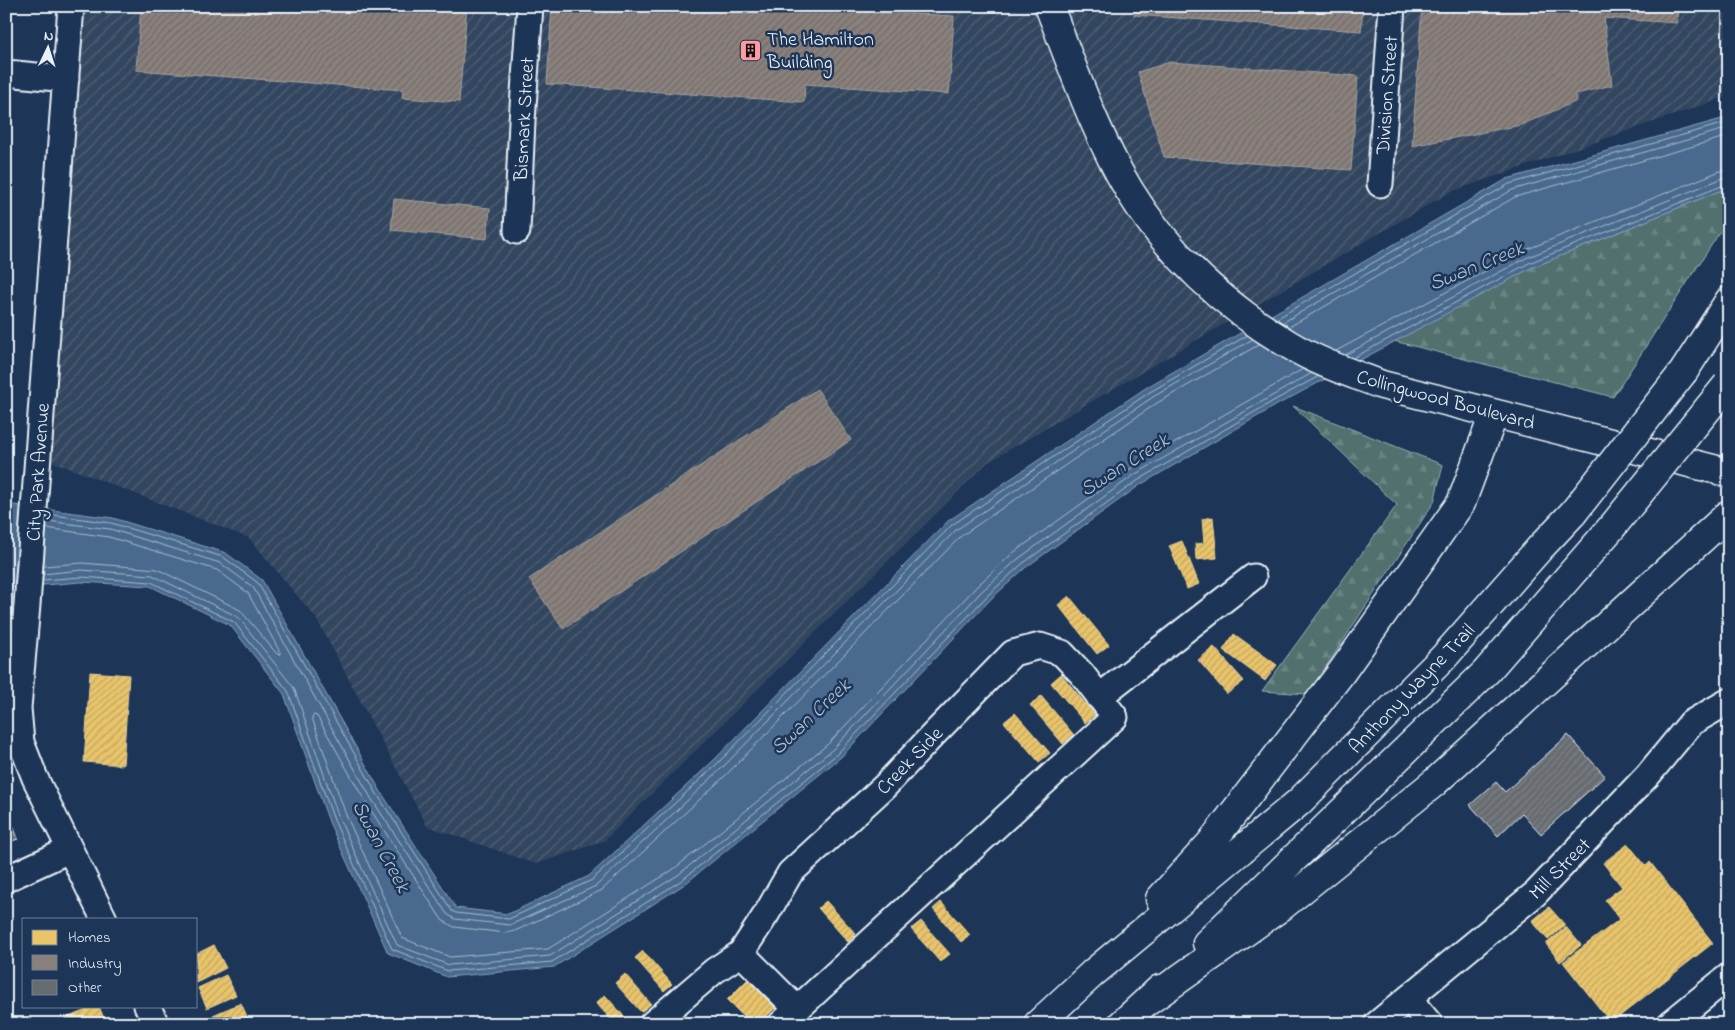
<svg xmlns="http://www.w3.org/2000/svg" width="1735" height="1030" font-family="'Indie Flower',sans-serif">
<style>
.industrial{fill:url(#industrial-furrows)}
.forest{fill:url(#forest-firs);stroke:#9cb0b3}
.water{fill:#486a8e;stroke:#88a0b8}
.homes{fill:url(#homes-hatch);stroke:#e9d295}
.industry{fill:url(#industry-hatch);stroke:#a6a3a1}
.lines{fill:none;stroke-linecap:round;stroke-linejoin:round}
.shore{stroke:#a8bbce;stroke-width:1}
.building{fill:url(#building-hatch);stroke:#e8f1f8}
.minor-casing{stroke:#e8f1f8;stroke-width:29}
.major-casing{stroke:#e8f1f8;stroke-width:31}
.highway-casing{stroke:#e8f1f8;stroke-width:31}
.minor{stroke:#1d3557;stroke-width:25}
.major{stroke:#1d3557;stroke-width:28}
.highway{stroke:#1d3557;stroke-width:28}
.highway-bridge-casing{stroke:#e8f1f8;stroke-width:31;stroke-linecap:butt}
.highway-bridge{stroke:#1d3557;stroke-width:28}
.labels{text-anchor:middle;stroke-width:5;stroke-linejoin:round;paint-order:stroke}
.poi-label{font-size:20px;fill:#e8f1f8;stroke:#1d3557;text-anchor:start}
.street-label{font-size:20px;fill:#e8f1f8;stroke:#1d3557}
.water-label{font-size:21px;font-style:italic;fill:#b0c2d3;stroke:#1d3557}
</style>
<defs>
<pattern id="industrial-furrows" width="10" height="10" patternUnits="userSpaceOnUse" patternTransform="scale(1.25)"><rect width="10" height="10" fill="#33465f"/><path d="M-1 1l2-2M0 10L10 0M9 11l2-2" fill="none" stroke="#516177"/></pattern>
<pattern id="forest-firs" width="22" height="20" patternUnits="userSpaceOnUse" patternTransform="scale(1.25)"><rect width="22" height="20" fill="#516f6e"/><path d="M5 1l3.5 6h-7zM16 11l3.5 6h-7z" fill="#6a8483"/></pattern>
<pattern id="homes-hatch" width="6" height="6" patternUnits="userSpaceOnUse" patternTransform="scale(1.25)"><rect width="6" height="6" fill="#e9c46a"/><path d="M-1 1l2-2M0 6l6-6M5 7l2-2" fill="none" stroke="#c0a562"/></pattern>
<pattern id="industry-hatch" width="6" height="6" patternUnits="userSpaceOnUse" patternTransform="scale(1.25)"><rect width="6" height="6" fill="#8a817c"/><path d="M-1 1l2-2M0 6l6-6M5 7l2-2" fill="none" stroke="#6f6a68"/></pattern>
<pattern id="building-hatch" width="6" height="6" patternUnits="userSpaceOnUse" patternTransform="scale(1.25)"><rect width="6" height="6" fill="#676c71"/><path d="M-1 1l2-2M0 6l6-6M5 7l2-2" fill="none" stroke="#7d8186"/></pattern>
</defs>
<rect width="100%" height="100%" fill="#1d3557"/>
<filter id="ink" filterUnits="userSpaceOnUse"><feTurbulence type="fractalNoise" baseFrequency=".02" numOctaves="2"/><feDisplacementMap in="SourceGraphic" scale="10" xChannelSelector="R" yChannelSelector="G"/><feConvolveMatrix kernelMatrix="1 2 1 2 8 2 1 2 1" color-interpolation-filters="sRGB"/></filter>
<g filter="url(#ink)">
<!-- industrial -->
<path class="industrial" d="M85,6H1729V96L1450,192L988,462L604,841L536,864L427,826L316,618L249,538L51,461Z"/>
<!-- forest -->
<path class="forest" d="M1729,187V218L1613,397L1394,341L1531,268Z
M1293,406L1443,465L1434,502L1308,694L1262,691L1397,505Z"/>
<!-- water -->
<path class="water" d="M1729,117V187L1531,268L1277,405L1140,485L1025,568L991,599L841,757L685,884L554,967L447,977L388,953L329,822L284,694L230,625L150,586L81,582L6,588V504L113,518L226,553L262,580L381,792L456,908L508,914L589,876L713,761L948,521L1147,387L1507,179Z"/>
<!-- homes -->
<path class="homes" d="M1213,517L1217,558L1196,560L1195,544L1204,543L1202,519Z
M1182,541L1199,584L1187,589L1169,546Z
M1069,596L1109,645L1097,654L1058,605Z
M1234,634L1277,665L1265,681L1223,650Z
M1214,647L1244,681L1227,694L1198,660Z
M90,672L129,675L123,765L84,762Z
M1061,674L1095,715L1085,723L1051,683Z
M1041,696L1074,735L1063,744L1030,705Z
M1015,713L1050,753L1039,762L1004,722Z
M1628,844L1646,866L1650,862L1713,943L1611,1023L1563,962L1620,919L1605,900L1622,887L1603,863Z
M826,901L856,934L848,942L818,908Z
M941,902L970,935L961,942L933,909Z
M1549,907L1565,925L1548,940L1532,921Z
M921,921L950,954L940,962L911,929Z
M1566,927L1581,945L1560,962L1546,944Z
M214,945L226,968L196,983V954Z
M643,951L672,984L664,991L635,958Z
M625,974L651,1004L641,1012L615,983Z
M226,975L236,995L207,1008L198,988Z
M748,979L776,1007L759,1024H751L727,1000Z
M605,995L631,1024H615L596,1003Z
M241,1003L250,1023L217,1024L213,1015Z
M96,1006H99L106,1024H66L64,1019Z"/>
<!-- industry -->
<path class="industry" d="M141,6H486V8L467,6L459,102L402,98L403,90L136,70Z
M552,6H762L800,9L802,6H810L809,8L834,9V6H847V10L954,16L949,94L805,84L804,102L547,84Z
M1135,6H1363L1361,31L1134,15Z
M1422,6H1678L1677,23L1604,18L1612,85L1576,94L1577,101L1521,125L1412,146Z
M1170,62L1358,76L1351,170L1164,157L1138,72Z
M394,199L490,208L487,239L391,230Z
M817,389L851,440L563,629L529,579Z"/>
<g class="lines">
<!-- shore -->
<path class="shore" d="M1276,319L1509,184L1729,122
M1282,323L1512,190L1729,128
M1289,327L1515,197L1729,136
M1260,344L1157,403L961,536L726,775L602,890L515,931L506,933L454,927L442,920L365,801L317,716L313,715L312,718L346,815L402,938L450,957L548,949L674,869L828,744L977,586L1013,553L1130,469L1303,369
M1336,351L1523,251L1720,171L1729,169
M1345,355L1526,258L1723,178L1729,177
M1353,358L1529,263L1729,183
M47,514L111,523L223,557L258,583L377,794L452,911L456,913L509,919L592,880L716,765L952,525L1150,392L1248,335
M47,521L110,529L220,563L253,587L371,798L447,914L455,919L510,925L596,886L721,769L956,530L1153,397L1253,339
M44,566L82,563L157,569L240,610L277,654H281L248,593L217,570L109,537L46,528
M43,574L81,570L152,575L238,617L294,688L339,818L397,945L449,965L550,956L678,875L833,749L982,591L1018,559L1134,475L1312,373
M43,580L81,577L151,582L234,622L288,691L334,820L392,949L448,971L552,962L682,880L837,754L987,596L1022,564L1137,481L1275,400L1319,376"/>
</g>
<!-- building -->
<path class="building" d="M1568,735L1605,776L1541,834L1522,813L1498,836L1470,805L1496,782L1505,792Z
M6,806L18,839L6,843Z"/>
<g class="lines">
<defs>
<path id="minor" d="M71,6L27,605L18,708L21,742L35,778L104,919
M6,73L66,79
M1380,184L1392,6
M517,231L522,121L530,6
M1099,697L1253,577
M6,879L69,850
M741,953L797,1009
M1409,999L1430,1024
M147,1006L156,1024
M652,1024L714,971L741,953L767,913L790,873L885,786L932,736L1013,653L1040,646L1062,653L1082,674L1115,717L781,1024
M1377,1024L1536,893L1648,775L1691,723L1729,701
M1670,1024L1729,976"/>
<path id="major" d="M1049,6C1073,68 1095,133 1129,190C1168,254 1225,306 1288,344C1317,362 1351,373 1382,385L1729,473"/>
<path id="highway" d="M1684,371L1729,301
M1160,899L1210,844L1341,673L1461,503L1494,414
M1207,943L1486,672L1612,527
M1148,1001L1282,906L1435,782L1729,514
M1038,1024L1093,973L1299,802L1443,658L1539,549L1573,513
M1122,1024L1160,989"/>
</defs>
<!-- minor casing -->
<use href="#minor" class="minor-casing"/>
<!-- major casing -->
<use href="#major" class="major-casing"/>
<!-- highway casing -->
<use href="#highway" class="highway-casing"/>
<!-- minor -->
<use href="#minor" class="minor"/>
<!-- major -->
<use href="#major" class="major"/>
<!-- highway -->
<use href="#highway" class="highway"/>
<defs>
<path id="highway-bridge" d="M1573,513L1684,371
M1612,527L1727,385"/>
</defs>
<!-- highway-bridge casing -->
<use href="#highway-bridge" class="highway-bridge-casing"/>
<!-- highway-bridge -->
<use href="#highway-bridge" class="highway-bridge"/>
</g>
</g>
<!-- icons -->
<defs>
<symbol id="building-square" viewBox="-11 -11 22 22"><rect x="-9" y="-9" width="18" height="18" rx="4" fill="#ff9aa2" stroke="#1d3557"/><path d="M-4-6H4V6H1V3H-1V6H-4ZM-2.5-4.3h1.7v1.8h-1.7ZM.8-4.3h1.7v1.8H.8ZM-2.5-1h1.7V.8h-1.7ZM.8-1h1.7V.8H.8Z" fill="#111"/></symbol>
</defs>
<g fill-rule="evenodd">
<use href="#building-square" x="738" y="38" width="25" height="25"/>
</g>
<g class="labels">
<!-- poi labels -->
<g class="poi-label">
<text x="767" y="45">The Hamilton<tspan x="767" dy="23">Building</tspan></text>
</g>
<!-- street labels -->
<g class="street-label">
<text transform="translate(1386 95) rotate(-86)" y="7">Division Street</text>
<text transform="translate(523 119) rotate(-87)" y="7">Bismark Street</text>
<text transform="translate(1446 399) rotate(15)" y="7">Collingwood Boulevard</text>
<text transform="translate(37 472) rotate(-86)" y="7">City Park Avenue</text>
<text transform="translate(1411 688) rotate(-46)" y="7">Anthony Wayne Trail</text>
<text transform="translate(909 760) rotate(-46)" y="7">Creek Side</text>
<text transform="translate(1559 868) rotate(-45)" y="7">Mill Street</text>
</g>
<!-- water labels -->
<g class="water-label">
<text transform="translate(1476 265) rotate(-22)" y="7">Swan Creek</text>
<text transform="translate(1124 464) rotate(-32)" y="7">Swan Creek</text>
<text transform="translate(810 716) rotate(-43)" y="7">Swan Creek</text>
<text transform="translate(382 846) rotate(62)" y="7">Swan Creek</text>
</g>
</g>
<!-- margin -->
<rect width="1735" height="1030" fill="none" stroke="#1d3557" stroke-width="25"/>
<rect x="12" y="12" width="1710" height="1005" fill="none" stroke="#e8f1f8" stroke-width="2" filter="url(#ink)"/>
<!-- legend -->
<rect x="22" y="918" width="175" height="90" fill="#1d3557" stroke="#6e8097"/>
<rect x="32" y="930" width="25" height="15" fill="#e9c46a" stroke="#6e8097"/>
<text x="68" y="942" font-size="15" fill="#e8f1f8">Homes</text>
<rect x="32" y="955" width="25" height="15" fill="#8a817c" stroke="#6e8097"/>
<text x="68" y="968" font-size="15" fill="#e8f1f8">Industry</text>
<rect x="32" y="980" width="25" height="15" fill="#676c71" stroke="#6e8097"/>
<text x="68" y="992" font-size="15" fill="#e8f1f8">Other</text>
<!-- north arrow -->
<g transform="translate(48 48) rotate(4)" stroke="#1d3557" stroke-width="4" paint-order="stroke">
<path d="M0-4L9 19L0 12L-9 19Z" fill="#e8f1f8"/>
<text y="-8" font-size="14" font-weight="bold" text-anchor="middle" fill="#e8f1f8">N</text>
</g>
</svg>
